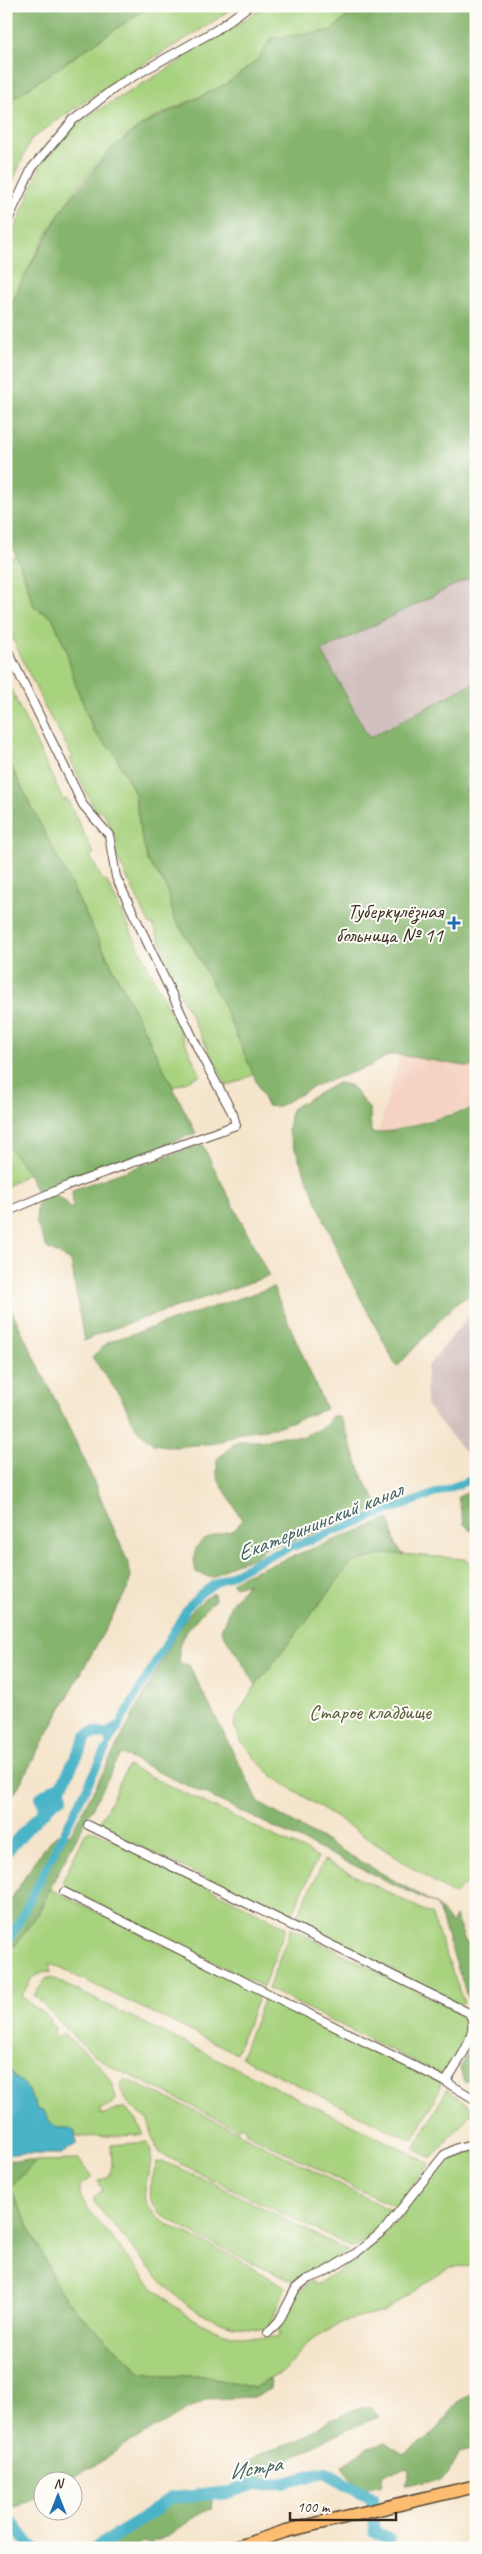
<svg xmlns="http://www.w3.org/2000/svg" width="482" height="2554" font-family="Caveat,sans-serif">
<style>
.built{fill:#f5d2c2}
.industrial{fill:#d1bfbd}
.green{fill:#a7d27e;stroke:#717e4e}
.forest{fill:#85b46d;stroke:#606f46}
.water{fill:#49b3c7;stroke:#426e72}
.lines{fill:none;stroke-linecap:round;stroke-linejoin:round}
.canal{stroke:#49b3c7;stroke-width:8}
.river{stroke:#49b3c7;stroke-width:12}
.minor-casing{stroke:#574638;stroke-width:10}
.primary-casing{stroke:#574638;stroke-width:15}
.minor{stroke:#fff;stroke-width:8}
.primary{stroke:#fcbd6f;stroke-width:12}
.poi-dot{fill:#1f6fb2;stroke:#fdfcf7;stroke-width:2}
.labels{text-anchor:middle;stroke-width:4;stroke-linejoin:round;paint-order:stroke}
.poi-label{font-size:21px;fill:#3b2a1e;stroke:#fdfcf7;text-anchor:end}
.park-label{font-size:21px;fill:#5b5c3b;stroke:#fdfcf7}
.water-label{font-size:22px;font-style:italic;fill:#416162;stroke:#fdfcf7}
</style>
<rect width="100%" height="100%" fill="#fdfcf7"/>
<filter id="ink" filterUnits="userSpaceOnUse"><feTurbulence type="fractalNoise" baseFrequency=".02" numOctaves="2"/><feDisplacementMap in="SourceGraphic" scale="10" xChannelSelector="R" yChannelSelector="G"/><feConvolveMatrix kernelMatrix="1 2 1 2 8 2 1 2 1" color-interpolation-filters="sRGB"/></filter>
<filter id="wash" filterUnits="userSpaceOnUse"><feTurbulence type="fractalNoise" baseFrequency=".0096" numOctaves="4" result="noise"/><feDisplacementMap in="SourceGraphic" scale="20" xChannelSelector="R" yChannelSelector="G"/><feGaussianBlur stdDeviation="1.12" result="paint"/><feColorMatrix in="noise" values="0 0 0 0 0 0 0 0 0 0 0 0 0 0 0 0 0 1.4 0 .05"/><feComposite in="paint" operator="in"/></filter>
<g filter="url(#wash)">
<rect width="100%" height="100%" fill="#f5e5cc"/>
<!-- built -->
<path class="built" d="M476,587V1106L378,1133L400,1055Z"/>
<!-- industrial -->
<path class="industrial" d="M471,577L476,587V790L466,792L474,682L369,738L322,651Z
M476,1307V1462L472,1461L426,1405L427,1367Z"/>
<!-- green -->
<path class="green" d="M150,6H235L207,26L105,87L31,139L6,197V103Z
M266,6H360L330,31L272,38C267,45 263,54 257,60C226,93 179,101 142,125C77,169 36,247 6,317V249L42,164L61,142L60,140L81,120L183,60L181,56L209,39L211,42Z
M17,556L34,607L52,617L66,649L75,683L94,732L115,754L135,794L140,830L148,861L166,886L174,918L193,947L223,1005L255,1074L227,1086L159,954L165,951L153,925H150L116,855L115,844L118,842L102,810L96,812L70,759L73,757L45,708L6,624V560Z
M6,679L63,800L67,799L94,854L90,856L103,881L106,880L201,1075L173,1087L6,756Z
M6,1143L28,1173L6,1187Z
M388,1553L464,1559L476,1568V1874L454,1895L274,1777L258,1762L241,1741L234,1726L237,1716L256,1685L351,1563Z
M128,1766L318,1857L290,1919L98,1826Z
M89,1831H95L286,1927L263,1987L68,1889L62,1882L85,1834Z
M324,1860L431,1914L464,2003L460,2005L295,1921Z
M50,1889L260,1993L236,2053L49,1963L51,1973L44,1971L32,1978L21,1997L52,2020L50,2024L55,2027L54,2032L59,2037L63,2033C86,2054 110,2066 116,2099L112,2105L100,2108L101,2115L125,2107L137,2121L144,2135L80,2137L67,2128H57L50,2122L44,2111L38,2110L25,2085L14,2076L6,2063V2000L11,1990L6,1988V1961L16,1944L38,1914Z
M291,1928L470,2017C470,2040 454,2058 441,2075L268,1989Z
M47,1978L54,1979L420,2158L429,2163V2165L397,2207L357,2189L245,2132L246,2129L240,2126L238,2129L130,2075C92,2062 62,2023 34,1995Z
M265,1995L440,2083L441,2087L414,2138L410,2140L402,2136L241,2057Z
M125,2079L204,2115L392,2211C382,2221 366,2247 351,2247L171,2159L158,2152L148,2121L125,2100L120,2086Z
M447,2089L474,2110L432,2158L414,2149Z
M148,2142C149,2146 151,2150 151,2154C153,2170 137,2195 149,2209L170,2226L238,2259L286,2287L270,2326L266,2329C204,2329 173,2298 136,2252C122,2235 107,2219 94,2202V2197L103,2190L98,2181L109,2177L112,2166L111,2145Z
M476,2150V2257L473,2266L450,2267L383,2312L343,2322L310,2341L285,2371L254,2388L203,2376H165L140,2371L76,2311L59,2290L10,2187L37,2161L79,2160L90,2173L91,2178L79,2186C79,2203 98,2221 109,2234C140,2273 170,2314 219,2331C237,2338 258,2337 277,2338L280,2334L277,2329L298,2292L311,2281L316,2285C338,2271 362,2256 381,2237C405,2213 425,2184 447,2157L449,2159Z
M162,2161L207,2180L348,2251L316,2271L305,2273L293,2281C269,2271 159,2221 152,2204C147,2191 154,2174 157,2162Z"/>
<!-- forest -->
<path class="forest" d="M6,6H150L6,103Z
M360,6H476V587L471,577L322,651L369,738L475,682L466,791L476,790V1063L471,1067L400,1055H389L370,1066L317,1085L277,1107L267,1106L223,1005L193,947L174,918L166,886L148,861L140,830L135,794L115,754L94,732L75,683L66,649L52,617L34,607L25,576L6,532V317L22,280L64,207L110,150L142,125L228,83L257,60L272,38L330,31Z
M6,756L196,1133L51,1189L73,1210L72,1190L202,1144L269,1276L103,1332L84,1341L71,1261L47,1248L36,1222L38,1194L28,1173L6,1143Z
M337,1083L350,1085L370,1110L371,1133L392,1131L476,1108V1206L472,1208L476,1210V1291L454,1305L397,1367L344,1267L288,1132L291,1109Z
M273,1287L326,1409L274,1428L241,1432L217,1443L174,1447L153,1444L136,1428L122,1399L92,1357L108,1342Z
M6,1299L85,1461L129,1565L131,1576L128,1588L16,1791L6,1803Z
M332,1416H338L343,1423L363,1478L380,1507L290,1542L270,1545L254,1558L235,1563L212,1578L196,1572C188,1539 208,1536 235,1530L242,1520L217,1477V1459L238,1441H263L283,1436L302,1437L325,1426Z
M476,1488V1547L475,1534L464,1524L458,1497Z
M389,1519L396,1545L404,1555L388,1553L351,1563L256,1685L221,1630L232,1602L248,1583L235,1587L232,1582L244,1575Z
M214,1593L215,1600C206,1607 183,1633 180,1643C178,1650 179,1656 180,1663L189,1665L259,1803L437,1905L451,1924L455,1916L466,1943H472L476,1946V2024L437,1905L121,1754L55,1878L38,1914L16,1944L6,1961V1907L42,1850L57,1834L70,1835L176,1634C185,1618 197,1602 214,1593Z
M476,2028V2079L464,2082L460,2069Z
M6,2160L37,2161L10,2187L59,2290L76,2311L140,2371L165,2376H203L254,2388L271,2379L270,2389L254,2397L208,2399L128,2443L104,2460L65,2481L42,2482V2494L21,2505L6,2509Z
M476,2393V2448L459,2452L450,2473L440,2480C426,2478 418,2484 405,2485L409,2475L408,2468L383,2474L381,2487L369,2486L364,2493C357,2483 348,2477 342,2466L368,2447L386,2442L403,2454C412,2447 423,2442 432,2435C447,2422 454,2395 476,2393Z
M361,2407H371L379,2417C345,2429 313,2447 280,2464C267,2471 263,2480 247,2481L243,2476L244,2464L263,2453L301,2439L329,2420Z
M206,2499L212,2500L211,2509C194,2516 182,2527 167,2536C161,2540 155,2539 150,2544L142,2542L135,2548H104L137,2528L171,2501Z"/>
<!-- water -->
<path class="water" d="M6,2063L14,2076L25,2085L38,2110L44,2111L50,2122L57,2128H67L76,2132V2144L61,2154H6Z"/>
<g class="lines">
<!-- canal -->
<path class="canal" d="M109,1742L187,1608L200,1594L214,1584L263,1558L476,1478
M6,1947L106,1749"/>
<!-- river -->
<path class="river" d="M45,1812L41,1797L57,1787H61
M6,1852C19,1838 46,1805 62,1797L61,1787L87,1736L93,1732L109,1735L116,1728
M6,2521C20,2524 22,2543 35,2548
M95,2548L135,2524L171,2498L230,2492L255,2484L284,2483L325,2472L372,2498L375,2531L390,2540L388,2548"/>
</g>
</g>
<g filter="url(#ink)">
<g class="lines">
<defs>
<path id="minor" d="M6,224L32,168L73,120L120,84L216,30L249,6
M6,647L83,805L109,835L116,877L201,1055L233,1114L236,1125L67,1186L6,1212
M88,1825L469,2013C482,2032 455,2065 446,2082
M64,1892L446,2082L476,2100
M268,2333L279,2321L296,2288L306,2280L323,2273L356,2253L384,2230L444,2155L457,2148L476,2143"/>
<path id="primary" d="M235,2548L286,2531L476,2486"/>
</defs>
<!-- minor casing -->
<use href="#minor" class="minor-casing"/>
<!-- primary casing -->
<use href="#primary" class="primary-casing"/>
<!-- minor -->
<use href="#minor" class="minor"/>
<!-- primary -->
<use href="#primary" class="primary"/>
</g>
</g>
<!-- markers -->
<path class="poi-dot" d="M451.5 915.5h5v5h5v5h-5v5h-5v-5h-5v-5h5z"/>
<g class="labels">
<!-- poi labels -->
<g class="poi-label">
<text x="443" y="918">Туберкулёзная<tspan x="443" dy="24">больница № 11</tspan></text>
</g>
<!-- park labels -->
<g class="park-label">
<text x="370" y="1719">Старое кладбище</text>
</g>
<!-- water labels -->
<g class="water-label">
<text transform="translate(319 1521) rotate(-22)" y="8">Екатерининский канал</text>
<text transform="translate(255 2467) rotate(-10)" y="8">Истра</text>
</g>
</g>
<!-- margin -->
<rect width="482" height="2554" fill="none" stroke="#fdfcf7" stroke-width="25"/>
<!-- north arrow -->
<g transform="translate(58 2496)"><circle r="24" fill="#fdfcf7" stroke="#afa8a0"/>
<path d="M0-4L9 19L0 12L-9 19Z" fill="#1f6fb2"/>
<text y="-8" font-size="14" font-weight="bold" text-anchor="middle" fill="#3b2a1e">N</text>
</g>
<!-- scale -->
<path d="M290 2512v8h106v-8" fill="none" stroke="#3b2a1e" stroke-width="2.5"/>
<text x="297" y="2512" font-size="15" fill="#3b2a1e" stroke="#fdfcf7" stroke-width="4" paint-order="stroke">100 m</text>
</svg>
